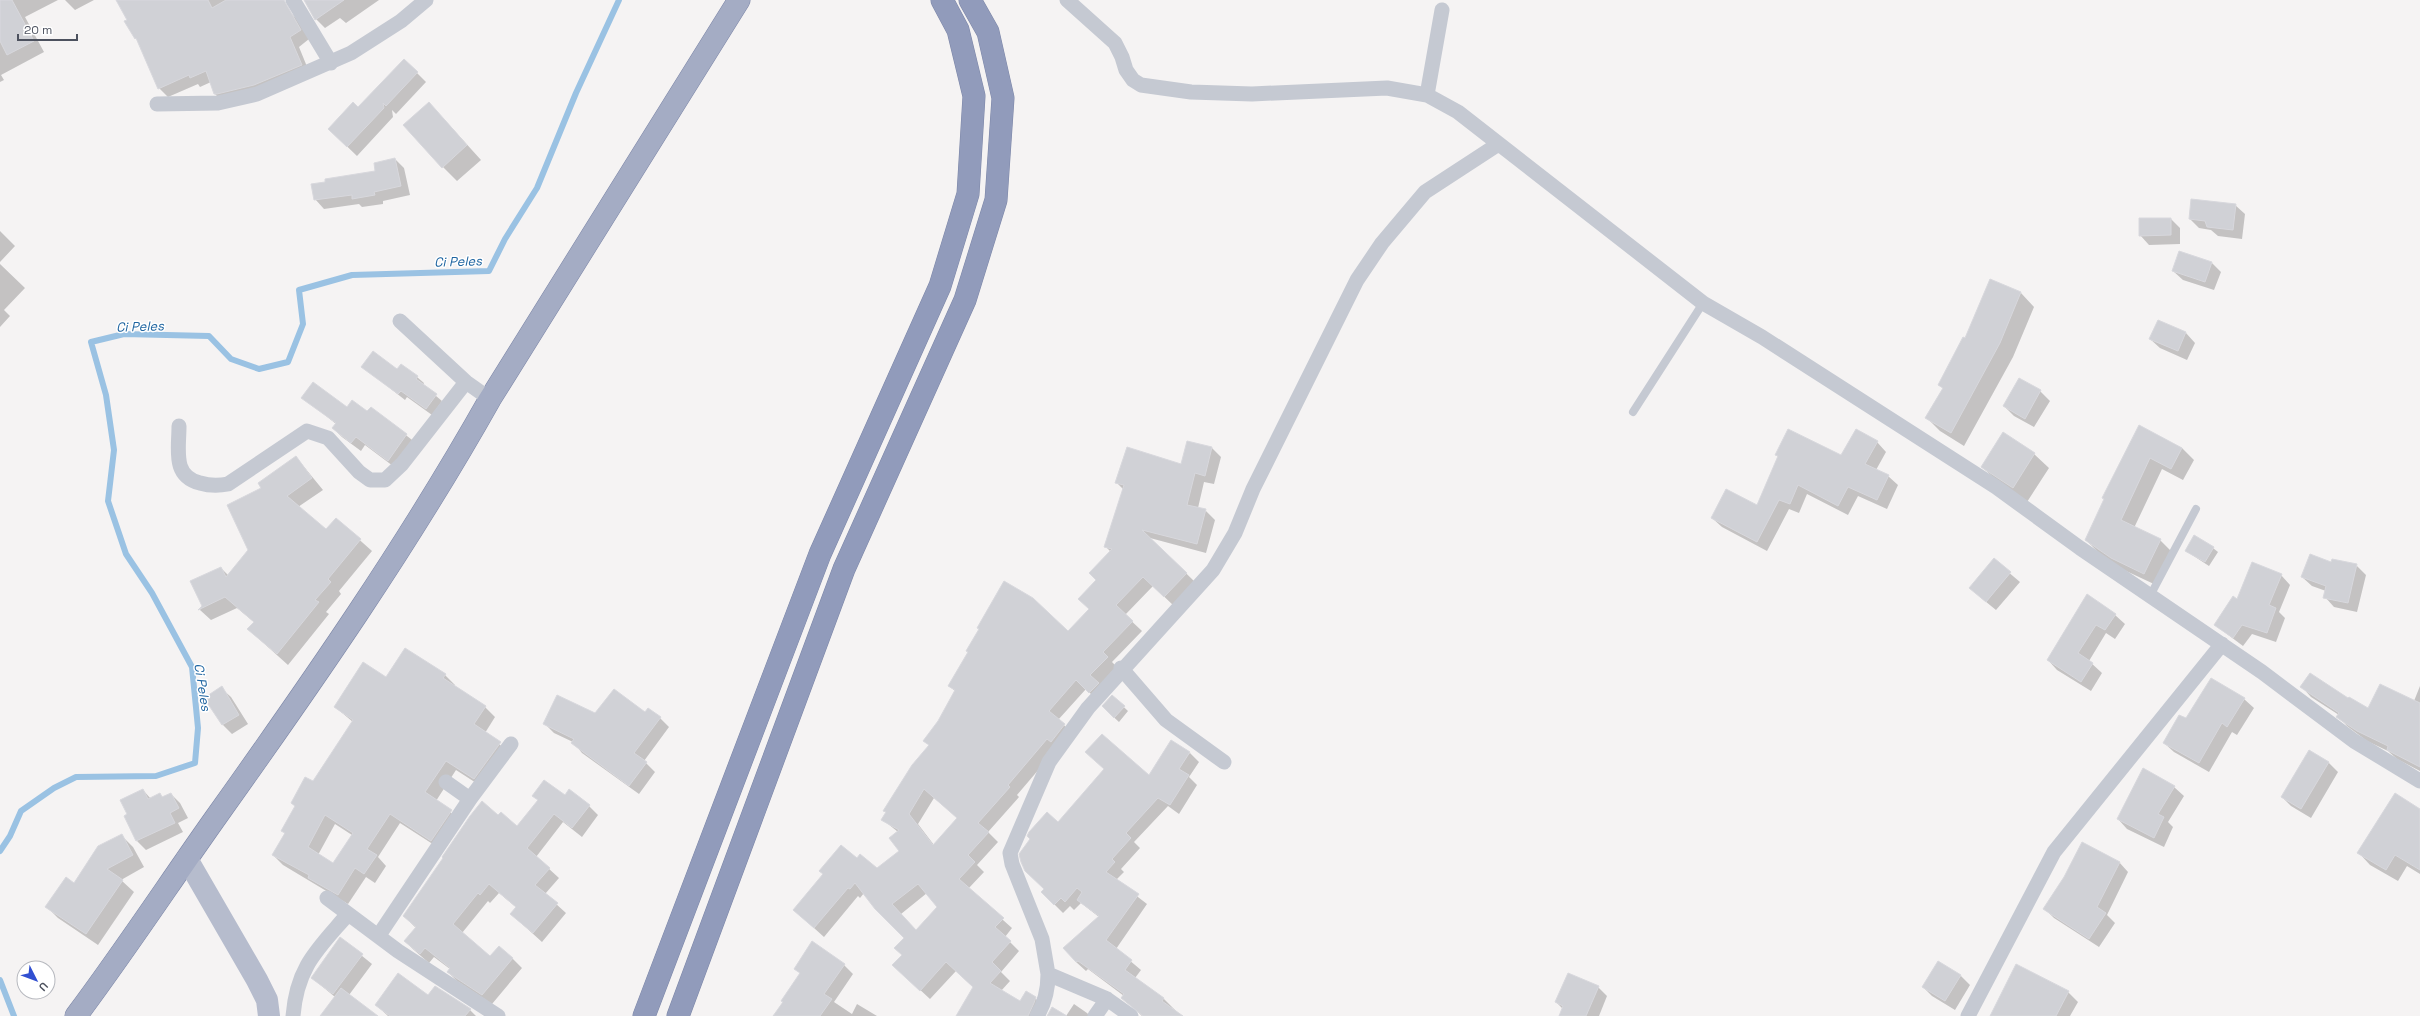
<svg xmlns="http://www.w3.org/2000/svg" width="2420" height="1016" font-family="'Space Grotesk',sans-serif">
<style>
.shadow{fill:#0003;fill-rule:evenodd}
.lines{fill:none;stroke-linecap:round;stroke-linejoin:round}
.stream{stroke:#9ac2e3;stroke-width:6}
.building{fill:#d0d1d6;stroke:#d8d8dd;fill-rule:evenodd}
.trunk-casing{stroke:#7c86a7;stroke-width:23}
.motorway-casing{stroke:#7c86a7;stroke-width:23}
.service{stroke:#c5c9d2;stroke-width:8}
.minor{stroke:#c5c9d2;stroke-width:15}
.primary{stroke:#b6bccd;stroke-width:22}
.trunk{stroke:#a4acc4;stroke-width:22}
.motorway{stroke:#919bbb;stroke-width:22}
.labels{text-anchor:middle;stroke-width:3;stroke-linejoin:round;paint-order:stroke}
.water-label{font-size:13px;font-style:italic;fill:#1e64a0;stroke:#fff}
</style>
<rect width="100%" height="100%" fill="#f5f3f3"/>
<!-- shadow -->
<path class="shadow" d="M0,0H58L25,17L44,52L1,75L4,80L0,82Z
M65,0H94L75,10Z
M117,0H278L296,18L309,39L299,47L310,74L224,103L215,94L211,82L200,87L198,84L168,97L159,88L139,43L126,22L128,20Z
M305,0H379L346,23L340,18L325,28L316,19Z
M404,60L426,82L396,114L392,110L393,117L357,156L329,129L358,109Z
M443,118L481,160L457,181L443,167Z
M395,159L404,168L410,195L383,201V204L362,207L359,204L324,209L315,199L326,183L377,172Z
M2235,205L2245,214L2242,239L2218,236L2211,230L2199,228L2190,219Z
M2140,219H2171L2180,228V244L2149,245L2140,235Z
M0,231L15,246L0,262Z
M2211,262L2221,272L2214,290L2183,280L2173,271Z
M0,264L25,288L4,310L10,316L0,327Z
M1991,281L2021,293L2034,307L2013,357L1964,446L1940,431L1927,418L1944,389L1939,385L1966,340Z
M2158,321L2186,333L2195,343L2187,360L2160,348L2150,339Z
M363,367L397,371L417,377L424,383L423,385L442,401L432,415L407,397L405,400Z
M2040,391L2050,401L2034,427L2014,416L2004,406Z
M303,397L367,413L371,408L416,443L397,469L365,445L361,451L342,437L333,428L336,424Z
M2139,426L2182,448L2194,460L2183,480L2162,469L2134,528L2160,540L2172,552L2156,585L2124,570L2098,552L2086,540Z
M1188,442L1212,448L1221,457L1214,484L1204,482L1198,508L1205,510L1215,520L1206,553L1150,538L1196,583L1174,606L1153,586L1125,615L1142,631L1112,662L1117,667L1099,702L1086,689L1058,720L1074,734L1057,748L1017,795L1019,797L988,832L998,842L977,865L984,872L968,889L1012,928L1005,937L1019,951L1001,972L1010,981L1001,991L1021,1002L1035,998L1045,1008L1041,1016H957L974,988L956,971L930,999L903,974L905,937L864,893L860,898L858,896L824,937L794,910L857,859L877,869L900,851L898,832L882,819L887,813L885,811L930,746L924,740L939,721L955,691L949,686L1068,633L1090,610L1097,580L1111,552L1105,546L1123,489L1116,482L1182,465ZM934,798L958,818L934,845L918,824ZM927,893L938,907L916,931L901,914Z
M1877,442L1886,452L1876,470L1888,476L1898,485L1887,509L1858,496L1848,515L1807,494L1799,513L1789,509L1767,551L1722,527L1712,518L1757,506L1778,457L1777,455L1841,456Z
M2034,454L2049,468L2027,502L1997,481L1982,467Z
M296,457L323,490L298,507L326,531L336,519L372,551L339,591L341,594L326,612L329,614L288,665L248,629L254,622L237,608L211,620L200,610L221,568L228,575L249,551L263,489Z
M2213,548L2218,552L2209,566L2186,551Z
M1994,560L2020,582L1996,610L1980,597Z
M2332,563L2356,565L2366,575L2357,612L2334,607L2325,597L2326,591L2312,586L2302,577Z
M2281,575L2290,585L2279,612L2285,618L2276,642L2252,634L2243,646L2215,625L2237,600Z
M2087,595L2115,615L2125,624L2115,639L2106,633L2089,661L2102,673L2091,691L2057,670L2048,660Z
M445,675L455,685L454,687L485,707L495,717L485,733L510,753L484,788L456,770L436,801L461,821L442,850L400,823L378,857L386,866L375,883L366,877L348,904L283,865L273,855L285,833L282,830L296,807L292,803L313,783L353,722L335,707L387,678ZM335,824L352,835L334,864L318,855Z
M2420,686V771L2397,759L2388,751L2367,741L2347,726L2338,716L2339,715L2311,697L2302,687L2348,700L2368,709L2414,701Z
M221,688L231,697L248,724L232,734L223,725L206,698Z
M1112,696L1128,711L1119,722L1107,711Z
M2244,699L2254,708L2237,735L2232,732L2209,772L2174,752L2164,743Z
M645,714L660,718L669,727L644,761L655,772L639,794L582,753L573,742L554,733L544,723L596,715Z
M1190,753L1199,762L1189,777L1197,785L1179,814L1168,806L1134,842L1140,848L1121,869L1124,872L1116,880L1147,904L1116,949L1141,970L1135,978L1164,999L1181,1016H1142L1123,998L1124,996L1088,969L1086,971L1076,962L1099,917L1081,903L1074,910L1070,906L1063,913L1042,892L1045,889L1058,824L1149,777Z
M2328,762L2338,772L2311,818L2291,806L2282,797Z
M2174,787L2184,796L2168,822L2173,827L2164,847L2127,829L2118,819Z
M143,790L151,799L160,794L163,798L171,794L180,803L188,818L178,823L183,832L146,850L137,841L125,816L129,815Z
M565,797L589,806L598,815L582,837L563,822L536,857L559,878L545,894L566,913L542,942L511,914L517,908L499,893L490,903L488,901L462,933L490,957L512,958L522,968L492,1004L457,981L448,972L450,969L434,957L429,963L414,950L405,941L416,928L404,916L499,816L517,827Z
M2420,810V874L2407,866L2398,881L2370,865L2359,853Z
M121,835L133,847L144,867L121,880L134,892L98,945L58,918L47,907L74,884Z
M2119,862L2128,872L2107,915L2115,923L2099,947L2054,918L2045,909Z
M340,938L372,964L349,995L375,1016H322L335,997L312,978Z
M844,965L853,974L834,1002L852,1014L857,1004L877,1016H774L801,974L795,968Z
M1961,976L1970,985L1955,1010L1932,996L1923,987Z
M1598,987L1607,996L1599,1016H1560L1563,1009L1556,1002Z
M2068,992L2078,1002L2070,1016H1991Z
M428,997L470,1010L476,1016H388L376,1005Z
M1074,1004L1087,1013L1090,1016H1066Z"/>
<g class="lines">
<!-- stream -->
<path class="stream" d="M0,851L10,836L21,811L54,788L76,777L156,776L195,763L198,728L192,667L152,593L126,554L108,501L114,450L106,395L91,342L124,334L209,336L231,359L259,369L288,362L303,324L299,290L352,275L489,271L505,239L537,188L576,93L619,0
M0,980L14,1016"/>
</g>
<!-- building -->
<path class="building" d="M0,0H12L34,41L7,55L0,41Z
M116,0H208L212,8L226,0H284L301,30L290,37L302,65L254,85L217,94H214L206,71L190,78L189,75L158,89L136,38L135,39L124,21L127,20Z
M304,0H344L315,20Z
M404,59L418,72L386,106L383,103L384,108L347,147L328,129L353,102L358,107Z
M429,102L467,145L442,168L403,125Z
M395,158L401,186L374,192L375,195L352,199V195L314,200L311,184L325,182V179L375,171L374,163Z
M2191,199L2236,204L2233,230L2207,227L2205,221L2189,219Z
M2139,218H2171V235L2139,236Z
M2179,251L2212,262L2205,282L2172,271Z
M1990,279L2021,292L2000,343L1951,433L1925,418L1943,388L1938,385L1963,337L1965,338Z
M2158,320L2186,332L2178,351L2149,339Z
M373,351L397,369L401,364L418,376L416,379L437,394L426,409L401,391L398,394L361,367Z
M2019,378L2041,390L2025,419L2003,406Z
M313,382L347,407L352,400L367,411L371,407L407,434L388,461L356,437L351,443L332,428L336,423L301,398Z
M2139,425L2182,448L2171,469L2150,458L2121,520L2161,539L2144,574L2111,558L2085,540L2104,499L2102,498Z
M1788,429L1841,455L1856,429L1878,441L1865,464L1889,475L1877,500L1848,487L1838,506L1798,485L1790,504L1779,500L1757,542L1711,518L1726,489L1757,505L1778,456L1775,455Z
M2003,432L2035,453L2013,488L1981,467Z
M1187,441L1212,447L1205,476L1195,473L1187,505L1206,509L1197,544L1142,530L1187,573L1164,597L1143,577L1116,605L1133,621L1103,652L1108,657L1090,675L1099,683L1089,693L1076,680L1049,711L1065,724L1051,742L1047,739L1008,785L1010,787L978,823L989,832L968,855L975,862L959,879L1004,918L995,927L1011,941L992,962L1001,971L990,983L1020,1001L1026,991L1036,997L1034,1003L1028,1016H956L973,987L946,962L920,991L892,965L902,955L894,948L904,938L875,909L855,883L850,889L848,888L814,928L793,910L823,874L819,871L841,845L857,858L860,854L877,868L899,851L889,838L899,830L881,820L886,812L883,811L912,765L929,745L923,741L938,721L955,690L948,686L968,652L966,651L979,629L977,628L1004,581L1033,598L1068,631L1089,609L1078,599L1096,580L1089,573L1112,549L1104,547L1124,485L1115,483L1127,447L1181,464ZM924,789L957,818L933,845L909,814ZM918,884L937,907L916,930L892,904Z
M296,456L312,478L287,496L326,529L336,518L361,539L328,579L331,582L315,600L319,602L277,654L247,629L254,622L225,597L198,610L202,606L190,581L221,567L226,577L248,550L227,505L261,488L258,483Z
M2194,535L2214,547L2205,562L2185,551Z
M2310,554L2331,562L2332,559L2357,564L2348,603L2323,598L2326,586L2301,577Z
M1994,558L2011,572L1986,602L1969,588Z
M2252,562L2282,574L2269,605L2276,608L2267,633L2242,625L2233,638L2214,625L2233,596L2237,599Z
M2087,594L2116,614L2105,630L2096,625L2078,653L2093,663L2081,682L2047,660Z
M405,648L446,674L443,678L486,706L474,724L501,742L474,779L446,761L425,792L452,810L431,841L390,814L367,849L377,855L364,874L355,868L338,895L308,878L309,875L272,855L285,833L281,831L295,806L291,803L305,777L313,781L353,720L334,707L363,662L386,677ZM325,815L353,833L333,863L308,847Z
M2310,673L2348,698L2349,697L2368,708L2380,684L2420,703V767L2387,750L2388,746L2357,731L2336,717L2339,713L2300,687Z
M2211,678L2245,698L2227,727L2222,723L2199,763L2163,743L2179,715L2186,718Z
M222,686L239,715L222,725L204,698Z
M614,689L645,712L648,708L661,717L634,753L647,762L629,786L571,743L574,739L543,724L557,695L595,713Z
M1112,695L1125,706L1114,718L1102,706Z
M1102,734L1149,775L1171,740L1190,752L1179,769L1189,775L1170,805L1158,798L1126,833L1131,838L1112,859L1115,862L1106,872L1139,894L1106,940L1132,960L1125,970L1164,998L1162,1001L1183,1016H1143L1121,998L1124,994L1078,961L1076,962L1063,948L1099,916L1077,900L1082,892L1077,888L1065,902L1061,898L1054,905L1041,892L1044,889L1025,871L1021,862L1019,854L1030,839L1027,836L1029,832L1047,812L1058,822L1104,769L1085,752Z
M2309,750L2329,762L2301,809L2281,797Z
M2143,768L2175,786L2158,814L2164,817L2154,838L2117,819Z
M544,780L565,795L569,789L590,805L572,828L554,814L527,848L550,868L535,885L558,903L533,933L510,914L516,907L489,884L480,895L478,893L453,924L490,956L499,946L513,958L482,995L447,972L450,968L425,948L420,954L404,941L416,927L403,916L443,858L442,857L470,816L482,801L498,815L501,812L517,826L538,800L532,796Z
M143,789L148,799L160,793L162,797L171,793L179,808L170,813L175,823L136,841L124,816L127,814L120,800Z
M2395,793L2420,809V870L2395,855L2386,870L2357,853Z
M122,834L133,855L107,869L123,880L86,934L45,907L66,877L74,883L98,846Z
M2082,842L2120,862L2097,907L2106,913L2089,939L2043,909L2064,877Z
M340,937L363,954L333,994L311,978Z
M812,941L845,964L824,994L832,999L820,1016H773L783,1002L781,1001L800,973L794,969Z
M1938,961L1961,975L1945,1001L1922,987Z
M2016,964L2069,991L2056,1016H1990Z
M398,973L428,995L435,986L471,1009L465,1016H390L375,1005Z
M1568,973L1599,986L1586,1016H1559L1563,1006L1555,1002Z
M341,988L378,1016H320Z
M1052,1007L1067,1016H1047Z"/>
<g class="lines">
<defs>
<path id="trunk" d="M76,1016C124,952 168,885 214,820C311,684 408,545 490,399L739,0"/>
<path id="motorway" d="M644,1016L820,554L940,286L968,194L974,96L958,30L942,0
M678,1016L844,569L965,300L996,200L1003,98L988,32L970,0"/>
</defs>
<!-- trunk casing -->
<use href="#trunk" class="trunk-casing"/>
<!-- motorway casing -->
<use href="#motorway" class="motorway-casing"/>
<!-- service -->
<path class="service" d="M1633,412L1703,303
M2150,596L2196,509"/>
<!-- minor -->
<path class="minor" d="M293,0L331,63
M1067,0L1115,43L1122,57L1126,70L1133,80L1141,85L1191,92L1252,94L1387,88L1427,95L1458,112L1703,303L1762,337L1996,487L2080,548L2262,672L2354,741L2420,781
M1427,95L1442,10
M157,104L218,103L257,94L351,53L401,21L426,0
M400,321L466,382L490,399
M179,426C179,450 172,476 200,483C210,486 218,486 228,484L307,431L328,438L359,472L370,480H385L402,464L466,382
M1121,668L1166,720L1224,762
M446,782L470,799
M327,898L398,951L498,1016
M379,935L470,799L511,744
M1107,999L1131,1016
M293,1016C297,966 318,949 348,914
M1037,1016C1045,1003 1048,990 1048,974
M1095,1016L1107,999L1048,974L1042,939L1012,864L1010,853L1049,762L1088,708L1213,570L1235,533L1253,489L1357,280L1382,243L1425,192L1497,145
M1968,1016L2054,852L2222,644"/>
<!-- primary -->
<path class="primary" d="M187,859L257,980L267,1000L269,1016"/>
<!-- trunk -->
<use href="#trunk" class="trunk"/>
<!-- motorway -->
<use href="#motorway" class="motorway"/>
</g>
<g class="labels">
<!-- water labels -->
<g class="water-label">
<text transform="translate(458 261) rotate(-2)" y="5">Ci Peles</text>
<text transform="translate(140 326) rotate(-2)" y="5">Ci Peles</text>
<text transform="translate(203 687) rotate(81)" y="5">Ci Peles</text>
</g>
</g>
<!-- north arrow -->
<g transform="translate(36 980) rotate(132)"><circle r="19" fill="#ffffff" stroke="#b7b9bf"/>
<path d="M0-3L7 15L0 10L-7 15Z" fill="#314fd1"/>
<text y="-6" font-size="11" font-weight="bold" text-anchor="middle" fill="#4c515e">U</text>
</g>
<!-- scale -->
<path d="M18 34v6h59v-6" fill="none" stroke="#4c515e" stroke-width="2"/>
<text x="24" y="34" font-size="12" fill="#4c515e" stroke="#ffffff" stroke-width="3" paint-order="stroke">20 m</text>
</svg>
